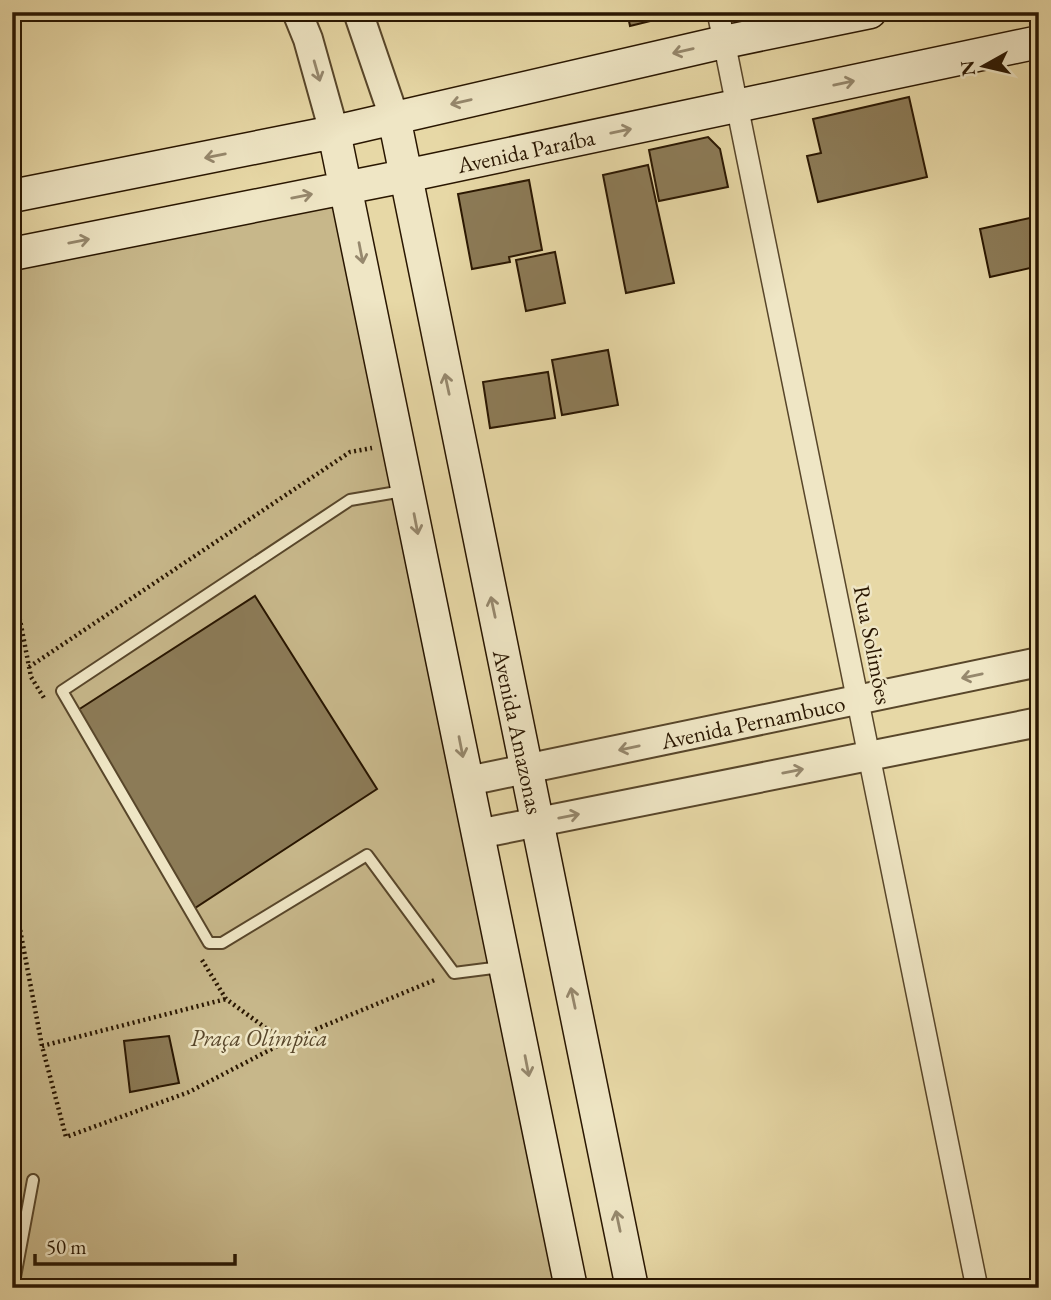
<svg xmlns="http://www.w3.org/2000/svg" width="1051" height="1300" font-family="'EB Garamond',serif">
<style>
.green{fill:#c7b78a;stroke:#786646;stroke-width:2}
.building{fill:#8c7b57;stroke:#291601;stroke-width:2}
.lines{fill:none;stroke-linecap:round;stroke-linejoin:round}
.service-casing{stroke:#58462a;stroke-width:14}
.minor-casing{stroke:#58462a;stroke-width:24}
.tertiary-casing{stroke:#58462a;stroke-width:32}
.secondary-casing{stroke:#291601;stroke-width:35}
.path{stroke:#291601;stroke-width:4.5;stroke-dasharray:2 3.5;stroke-linecap:butt}
.service{stroke:#efe6c5;stroke-width:10}
.minor{stroke:#efe6c5;stroke-width:21}
.tertiary{stroke:#efe6c5;stroke-width:28}
.secondary{stroke:#efe6c5;stroke-width:32}
.oneway{stroke:#96886d}
.labels{text-anchor:middle;stroke-width:5;stroke-linejoin:round;paint-order:stroke}
.street-label{font-size:23px;fill:#291601;stroke:#efe6c5}
.park-label{font-size:23px;font-style:italic;fill:#58462a;stroke:#efe6c5}
</style>
<rect width="100%" height="100%" fill="#e7d8a6"/>
<filter id="stains"><feTurbulence type="fractalNoise" baseFrequency=".00286" numOctaves="4"/><feColorMatrix values="0 0 0 0 .2 0 0 0 0 .09 0 0 0 0 .02 0 0 0 .5 -.17"/></filter>
<radialGradient id="worn" r=".72"><stop offset=".6" stop-color="#630" stop-opacity="0"/><stop offset="1" stop-color="#630" stop-opacity=".3"/></radialGradient>
<!-- green -->
<path class="green" d="M341,200L558,1288H12V263Z"/>
<!-- building -->
<path class="building" d="M627,12H687L630,26Z
M909,97L927,177L818,202L807,156L821,153L813,119Z
M708,137L720,149L728,187L659,201L649,150Z
M648,165L674,283L626,293L603,175Z
M529,180L542,250L509,257L510,262L472,269L458,194Z
M1039,216V266L990,277L980,229Z
M555,252L565,303L526,311L516,260Z
M608,350L618,405L562,415L552,360Z
M548,372L555,418L490,428L483,382Z
M255,596L377,789L195,908L78,710Z
M169,1036L179,1083L130,1092L124,1041Z"/>
<g class="lines">
<defs>
<path id="service" d="M403,491L350,500L62,691L209,943H222L367,855L454,973L501,967
M13,1288L33,1180"/>
<path id="minor" d="M718,12L977,1288"/>
<path id="tertiary" d="M297,12L308,39L334,132
M358,12L394,117
M468,781L1039,662
M478,834L1039,722"/>
<path id="secondary" d="M394,117L632,1288
M334,132L571,1288
M12,196L334,132L724,42L870,12
M12,254L405,176L1039,42"/>
</defs>
<!-- service casing -->
<use href="#service" class="service-casing"/>
<!-- minor casing -->
<use href="#minor" class="minor-casing"/>
<!-- tertiary casing -->
<use href="#tertiary" class="tertiary-casing"/>
<!-- secondary casing -->
<use href="#secondary" class="secondary-casing"/>
<!-- path -->
<path class="path" d="M12,595L15,594L31,677L44,698
M29,667L350,452L372,448
M12,887L42,1046L66,1137L189,1092L285,1042L437,979
M202,960L226,999L285,1042
M42,1046L226,999"/>
<!-- service -->
<use href="#service" class="service"/>
<!-- minor -->
<use href="#minor" class="minor"/>
<!-- tertiary -->
<use href="#tertiary" class="tertiary"/>
<!-- secondary -->
<use href="#secondary" class="secondary"/>
</g>
<!-- one-way arrows -->
<defs><path id="oneway-shaft" d="M-6 0H5M1.5-3L5.5 0L1.5 3" fill="none" stroke-width="1.6" stroke-linecap="round" stroke-linejoin="round" transform="scale(1.75)"/></defs>
<g class="oneway">
<use href="#oneway-shaft" transform="translate(683 51) rotate(167)"/>
<use href="#oneway-shaft" transform="translate(317 71) rotate(74)"/>
<use href="#oneway-shaft" transform="translate(844 83) rotate(-12)"/>
<use href="#oneway-shaft" transform="translate(461 102) rotate(167)"/>
<use href="#oneway-shaft" transform="translate(621 131) rotate(-12)"/>
<use href="#oneway-shaft" transform="translate(215 156) rotate(169)"/>
<use href="#oneway-shaft" transform="translate(302 196) rotate(-11)"/>
<use href="#oneway-shaft" transform="translate(79 241) rotate(-11)"/>
<use href="#oneway-shaft" transform="translate(361 253) rotate(79)"/>
<use href="#oneway-shaft" transform="translate(447 384) rotate(-102)"/>
<use href="#oneway-shaft" transform="translate(416 524) rotate(79)"/>
<use href="#oneway-shaft" transform="translate(493 607) rotate(-102)"/>
<use href="#oneway-shaft" transform="translate(972 676) rotate(168)"/>
<use href="#oneway-shaft" transform="translate(461 747) rotate(79)"/>
<use href="#oneway-shaft" transform="translate(629 748) rotate(168)"/>
<use href="#oneway-shaft" transform="translate(793 771) rotate(-11)"/>
<use href="#oneway-shaft" transform="translate(569 816) rotate(-11)"/>
<use href="#oneway-shaft" transform="translate(573 998) rotate(-102)"/>
<use href="#oneway-shaft" transform="translate(527 1066) rotate(79)"/>
<use href="#oneway-shaft" transform="translate(618 1221) rotate(-102)"/>
</g>
<g class="labels">
<!-- street labels -->
<g class="street-label">
<text transform="translate(526 151) rotate(-12)" y="8">Avenida Paraíba</text>
<text transform="translate(873 645) rotate(79)" y="8">Rua Solimões</text>
<text transform="translate(753 722) rotate(-12)" y="8">Avenida Pernambuco</text>
<text transform="translate(518 732) rotate(78)" y="8">Avenida Amazonas</text>
</g>
<!-- park labels -->
<g class="park-label">
<text x="259" y="1046">Praça Olímpica</text>
</g>
</g>
<!-- margin -->
<rect width="1051" height="1300" fill="none" stroke="#e7d8a6" stroke-width="42"/>
<rect x="14" y="14" width="1023" height="1272" fill="none" stroke="#291601" stroke-width="3.5"/>
<rect x="21" y="21" width="1009" height="1258" fill="none" stroke="#291601" stroke-width="2"/>
<!-- north arrow -->
<g transform="translate(984 66) rotate(262)" stroke="#efe6c5" stroke-width="5" paint-order="stroke">
<path d="M0-5L12 26L0 18L-12 26Z" fill="#291601"/>
<text y="-10" font-size="19" font-weight="bold" text-anchor="middle" fill="#291601">N</text>
</g>
<!-- scale -->
<path d="M35 1254v10h200v-10" fill="none" stroke="#291601" stroke-width="3.5"/>
<text x="46" y="1254" font-size="21" fill="#291601" stroke="#efe6c5" stroke-width="5" paint-order="stroke">50 m</text>
<rect width="100%" height="100%" filter="url(#stains)"/>
<rect width="100%" height="100%" fill="url(#worn)"/>
</svg>
